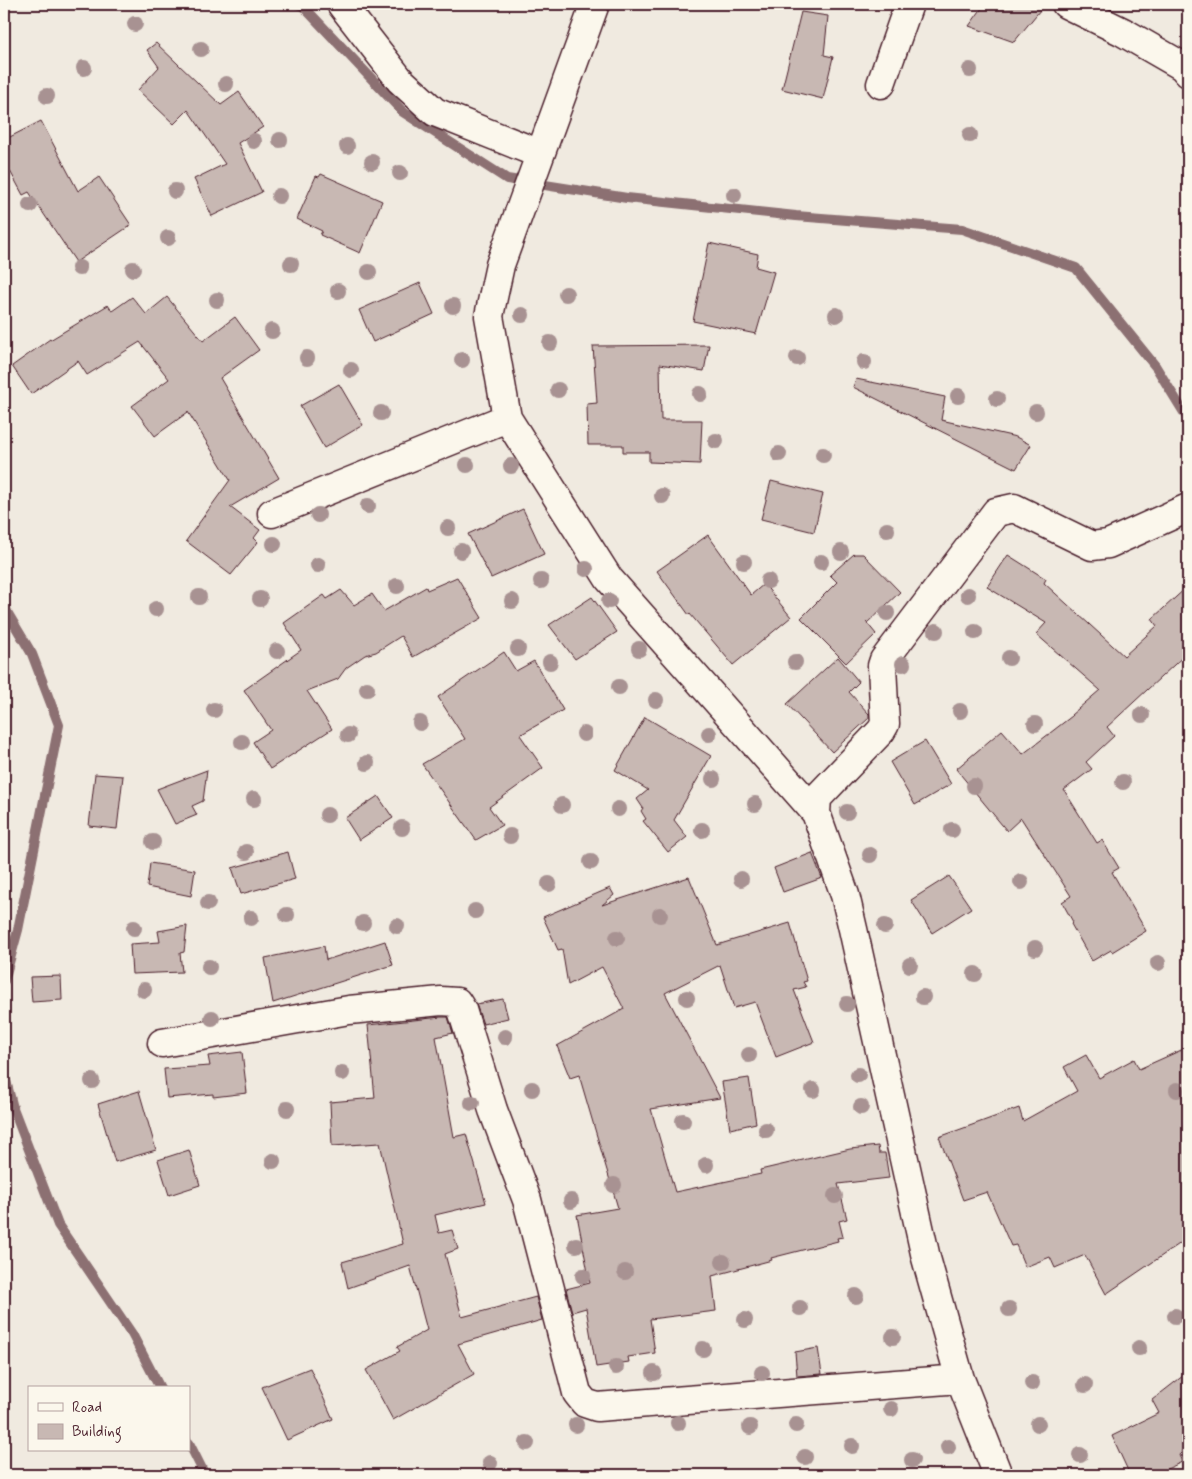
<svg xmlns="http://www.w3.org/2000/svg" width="1192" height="1479" font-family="Mynerve,sans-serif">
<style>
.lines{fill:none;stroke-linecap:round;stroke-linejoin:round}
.stream{stroke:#8c6f72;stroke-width:10}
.building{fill:#c8b8b3;stroke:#4a1f2b}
.minor-casing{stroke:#4a1f2b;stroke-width:31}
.minor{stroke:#fbf7ec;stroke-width:28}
.tree{fill:#a89292}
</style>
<rect width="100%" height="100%" fill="#f0eae0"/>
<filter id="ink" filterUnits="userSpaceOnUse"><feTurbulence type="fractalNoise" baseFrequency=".02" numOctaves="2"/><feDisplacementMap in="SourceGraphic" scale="10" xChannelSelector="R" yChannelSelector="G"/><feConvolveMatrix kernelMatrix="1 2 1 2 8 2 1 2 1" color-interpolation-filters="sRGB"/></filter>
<g filter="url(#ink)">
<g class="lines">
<!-- stream -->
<path class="stream" d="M298,4L303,6L403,112L507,179L627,198L796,216L962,229L1076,268L1156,367L1188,419
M4,607L32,654L59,725L18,930L4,981
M4,1073L13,1108L58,1225L132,1334L160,1388
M189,1443L205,1475"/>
</g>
<!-- building -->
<path class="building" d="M985,4H1045L1014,42L969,26Z
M801,12L828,16L824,55L833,57L823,99L782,89Z
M156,43L221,105L239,92L263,127L238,143L262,192L212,216L194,179L225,164L188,110L174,124L138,90L159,67L147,50Z
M41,121L78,191L99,177L131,225L76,262L29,192L23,195L4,160V140Z
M321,174L382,201L360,253L320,235L322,231L297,219L316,176L319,177Z
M709,243L758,254L756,267L774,272L756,334L693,321Z
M420,283L434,314L373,342L359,310Z
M132,297L146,314L167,297L203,341L235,317L259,350L220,378L279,478L230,507L260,530L254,538L258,542L231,575L186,541L230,480L188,412L155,436L132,406L169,379L140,342L87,375L78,361L31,394L12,366L50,339V340L108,305L112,311Z
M709,345L704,371L660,364L661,420H702L700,464L649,462V452H623V445H588L587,404L597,403L593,346Z
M856,379L945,397L941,420L1016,437L1031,445L1016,469L853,387Z
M339,384L363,425L324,448L300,406Z
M771,481L823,494L814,532L761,519Z
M523,509L544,554L491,578L468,534Z
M708,535L751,595L764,584L791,617L733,665L690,614L689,615L657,571Z
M854,554H863L900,592L867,623L876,634L846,663L801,618L837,582L830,575Z
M1008,555L1046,579L1044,583L1124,656L1157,626L1152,619L1188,586V652L1107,727L1114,736L1086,762L1092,769L1064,790L1097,843L1102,840L1119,868L1112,872L1146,931L1112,952L1111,950L1092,961L1071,924L1073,922L1062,902L1071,896L1021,818L1007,831L956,769L1002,730L1023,754L1072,716L1071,715L1100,690L1036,634L1046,623L987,587Z
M457,577L482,618L413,657L401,636L376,652L365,655L346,668L338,679L307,691L332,729L270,769L253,742L271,730L244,690L301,650L284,623L324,595L327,599L341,590L354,605L372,594L384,611L426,587L427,590Z
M592,597L617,632L575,659L549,625Z
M504,652L516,671L534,661L563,710L520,735L543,768L489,807L502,825L476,840L422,764L465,739L438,697Z
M838,657L859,682L849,692L869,714V718L832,752L787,704Z
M645,717L711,756L674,820L687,837L668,852L643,821L646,819L641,811L643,808L637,799L648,790L615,770Z
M925,741L951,784L915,805L890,762Z
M207,770L203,801L192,806L197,815L175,824L157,789Z
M95,774L123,776L117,829L89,826Z
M378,796L393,818L359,840L345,818Z
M288,852L295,879L241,894L232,868Z
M812,853L822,878L783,892L774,868Z
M150,863L195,870L191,896L147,887Z
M949,876L971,908L932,933L911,900Z
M689,877L717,945L790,923L807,981L803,982L806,987L794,990L814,1042L776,1057L755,1002L734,1008L720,965L665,993L720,1098L651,1109L675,1192L761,1174L760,1170L850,1149L878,1146L879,1153H885L889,1178L838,1184L847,1219L839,1221L843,1237L837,1238L838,1241L771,1258L772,1260L712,1276L716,1311L650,1319L655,1353L628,1357L629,1362L596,1367L586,1308L572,1312L566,1289L590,1283L577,1215L618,1208L579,1075L570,1078L557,1046L624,1009L602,967L568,985L562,949L558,950L543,917L610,888L614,895L602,905Z
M187,926L184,952L180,953L182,972L132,974L130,944L160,942L158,931Z
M385,941L393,965L273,1003L265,958L324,946L326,960Z
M61,976L62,1000L32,1002L30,977Z
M503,999L508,1018L483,1024L476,1004Z
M441,1017H448L453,1033L436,1037L454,1137L466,1134L486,1203L435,1215L439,1233L452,1230L458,1249L445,1254L462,1317L536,1297L542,1320L458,1344L474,1374L393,1420L366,1370L400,1351L397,1347L427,1330L410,1266L348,1288L342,1262L403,1244L380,1143L332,1146L330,1102L375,1098L368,1025Z
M1188,1047V1238L1106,1294L1085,1255L1055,1268L1050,1257L1025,1267L1016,1245L1011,1246L987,1192L963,1200L939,1137L1019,1108L1023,1121L1077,1091L1064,1067L1086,1055L1099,1078L1134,1059L1139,1069Z
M242,1052L247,1093L213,1097V1094L167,1098L164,1069L210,1066L208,1056Z
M749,1078L756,1123L730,1129L722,1082Z
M139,1091L156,1150L115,1162L98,1104Z
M189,1150L200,1185L169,1195L158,1160Z
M818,1348L822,1374L797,1376L795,1352Z
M310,1368L333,1419L287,1440L262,1387Z
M1188,1372V1447L1179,1455L1182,1462L1154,1475H1130L1112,1436L1159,1413L1152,1400Z"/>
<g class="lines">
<defs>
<path id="minor" d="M341,4L400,80L435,112L540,154
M595,4L500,265L489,316L507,418L609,579L816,813
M1066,4L1123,32L1182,66L1188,73
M881,84L909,4
M272,513L507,418
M162,1043L349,1010L441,1001L457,1002L462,1010L493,1110L527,1200L577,1393L585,1403L597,1407L960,1379
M998,1475L960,1379L926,1258L853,929L845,895L816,813L817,798L881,731L885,724L882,666L884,660L996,512L1014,508L1092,546L1108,544L1188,508"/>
</defs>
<!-- minor casing -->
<use href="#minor" class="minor-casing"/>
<!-- minor -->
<use href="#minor" class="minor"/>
</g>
<!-- trees -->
<g class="tree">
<circle cx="135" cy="24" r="8"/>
<circle cx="201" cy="49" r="8"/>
<circle cx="84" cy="68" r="8"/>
<circle cx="970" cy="70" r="8"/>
<circle cx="226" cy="84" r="8"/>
<circle cx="47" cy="96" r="8"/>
<circle cx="970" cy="135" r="8"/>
<circle cx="280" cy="140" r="8"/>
<circle cx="254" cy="141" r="8"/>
<circle cx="347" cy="146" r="8"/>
<circle cx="372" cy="162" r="8"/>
<circle cx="400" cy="173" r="8"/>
<circle cx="175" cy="191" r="8"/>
<circle cx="734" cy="195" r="8"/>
<circle cx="279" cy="196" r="8"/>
<circle cx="30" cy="205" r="8"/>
<circle cx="168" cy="238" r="8"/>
<circle cx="291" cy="264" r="8"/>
<circle cx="79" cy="268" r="8"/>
<circle cx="133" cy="269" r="8"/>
<circle cx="369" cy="272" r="8"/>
<circle cx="338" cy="291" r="8"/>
<circle cx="566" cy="294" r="8"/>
<circle cx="217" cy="300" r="8"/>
<circle cx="453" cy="306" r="8"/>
<circle cx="522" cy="315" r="8"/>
<circle cx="836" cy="315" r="8"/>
<circle cx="272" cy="331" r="8"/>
<circle cx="550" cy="343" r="8"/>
<circle cx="307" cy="358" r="8"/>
<circle cx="797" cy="358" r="8"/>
<circle cx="462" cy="360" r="8"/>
<circle cx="864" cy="362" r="8"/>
<circle cx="351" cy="370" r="8"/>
<circle cx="558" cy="390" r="8"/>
<circle cx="700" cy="394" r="8"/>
<circle cx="958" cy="396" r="8"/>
<circle cx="997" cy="399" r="8"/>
<circle cx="1036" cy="412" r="8"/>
<circle cx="381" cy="413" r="8"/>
<circle cx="716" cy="441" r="8"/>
<circle cx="779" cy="454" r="8"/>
<circle cx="823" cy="455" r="8"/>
<circle cx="467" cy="465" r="8"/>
<circle cx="511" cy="466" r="8"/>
<circle cx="662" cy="496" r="8"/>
<circle cx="368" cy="506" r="8"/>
<circle cx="318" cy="515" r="8"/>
<circle cx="448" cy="528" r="8"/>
<circle cx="887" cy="530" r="8"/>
<circle cx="274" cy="544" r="8"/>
<circle cx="461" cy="551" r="8"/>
<circle cx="841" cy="552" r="8"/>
<circle cx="744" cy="562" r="8"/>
<circle cx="821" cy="562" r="8"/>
<circle cx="318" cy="565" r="8"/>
<circle cx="586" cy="569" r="8"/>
<circle cx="541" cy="581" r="8"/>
<circle cx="768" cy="581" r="8"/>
<circle cx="397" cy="586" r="8"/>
<circle cx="968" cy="595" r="8"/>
<circle cx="199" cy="597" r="8"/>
<circle cx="260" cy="599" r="8"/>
<circle cx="512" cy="601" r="8"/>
<circle cx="609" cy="601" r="8"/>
<circle cx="156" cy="609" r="8"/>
<circle cx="887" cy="613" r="8"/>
<circle cx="936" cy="631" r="8"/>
<circle cx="975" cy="632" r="8"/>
<circle cx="518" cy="649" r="8"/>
<circle cx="639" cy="649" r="8"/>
<circle cx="277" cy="651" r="8"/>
<circle cx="1009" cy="658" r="8"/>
<circle cx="550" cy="662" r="8"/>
<circle cx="795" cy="662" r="8"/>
<circle cx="903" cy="664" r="8"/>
<circle cx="619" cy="687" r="8"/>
<circle cx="367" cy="689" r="8"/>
<circle cx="656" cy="700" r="8"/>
<circle cx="214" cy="710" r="8"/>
<circle cx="960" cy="711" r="8"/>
<circle cx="1142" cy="715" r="8"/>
<circle cx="420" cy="723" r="8"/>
<circle cx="1035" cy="724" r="8"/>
<circle cx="584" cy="734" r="8"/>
<circle cx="709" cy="734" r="8"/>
<circle cx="348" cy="735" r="8"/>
<circle cx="242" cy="742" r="8"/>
<circle cx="367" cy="763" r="8"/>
<circle cx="713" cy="779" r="8"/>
<circle cx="1123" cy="782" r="8"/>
<circle cx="974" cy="786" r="8"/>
<circle cx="254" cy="799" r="8"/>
<circle cx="755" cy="804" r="8"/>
<circle cx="562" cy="805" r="8"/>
<circle cx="618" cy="809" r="8"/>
<circle cx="847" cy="812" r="8"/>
<circle cx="327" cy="815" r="8"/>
<circle cx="402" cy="828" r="8"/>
<circle cx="702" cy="830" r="8"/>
<circle cx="952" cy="830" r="8"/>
<circle cx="510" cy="836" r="8"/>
<circle cx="153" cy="842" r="8"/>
<circle cx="246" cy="852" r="8"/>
<circle cx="870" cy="855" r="8"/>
<circle cx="591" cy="862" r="8"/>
<circle cx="741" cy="879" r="8"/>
<circle cx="1021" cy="882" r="8"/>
<circle cx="549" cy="884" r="8"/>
<circle cx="208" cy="903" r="8"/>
<circle cx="475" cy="911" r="8"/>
<circle cx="287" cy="915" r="8"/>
<circle cx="660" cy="915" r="8"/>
<circle cx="251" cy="918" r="8"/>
<circle cx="363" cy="923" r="8"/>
<circle cx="397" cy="926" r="8"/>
<circle cx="885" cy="926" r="8"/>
<circle cx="134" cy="928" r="8"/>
<circle cx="617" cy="938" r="8"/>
<circle cx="1035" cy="948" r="8"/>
<circle cx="1158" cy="963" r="8"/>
<circle cx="910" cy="965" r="8"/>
<circle cx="209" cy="967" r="8"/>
<circle cx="975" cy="974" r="8"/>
<circle cx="144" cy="990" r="8"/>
<circle cx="923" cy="997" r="8"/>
<circle cx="687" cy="998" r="8"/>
<circle cx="847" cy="1004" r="8"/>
<circle cx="212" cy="1018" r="8"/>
<circle cx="505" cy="1037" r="8"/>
<circle cx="749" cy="1055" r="8"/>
<circle cx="342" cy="1073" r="8"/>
<circle cx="858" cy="1075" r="8"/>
<circle cx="92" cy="1081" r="8"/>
<circle cx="532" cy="1089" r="8"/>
<circle cx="813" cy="1090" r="8"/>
<circle cx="1177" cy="1090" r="8"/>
<circle cx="472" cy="1103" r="8"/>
<circle cx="861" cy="1107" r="8"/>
<circle cx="287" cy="1109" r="8"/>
<circle cx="683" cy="1121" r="8"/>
<circle cx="766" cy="1130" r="8"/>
<circle cx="273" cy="1161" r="8"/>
<circle cx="706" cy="1165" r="8"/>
<circle cx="614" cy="1185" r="8"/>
<circle cx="835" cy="1196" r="8"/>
<circle cx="571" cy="1201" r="8"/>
<circle cx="576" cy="1245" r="8"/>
<circle cx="723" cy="1262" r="8"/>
<circle cx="625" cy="1272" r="8"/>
<circle cx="583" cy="1276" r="8"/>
<circle cx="856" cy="1296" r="8"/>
<circle cx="800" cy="1308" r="8"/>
<circle cx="1009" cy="1309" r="8"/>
<circle cx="1175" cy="1316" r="8"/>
<circle cx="745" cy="1320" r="8"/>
<circle cx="893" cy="1337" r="8"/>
<circle cx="1139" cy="1348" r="8"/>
<circle cx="703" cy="1349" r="8"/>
<circle cx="616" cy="1367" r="8"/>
<circle cx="654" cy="1373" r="8"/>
<circle cx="762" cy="1373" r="8"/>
<circle cx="1032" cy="1383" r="8"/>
<circle cx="1085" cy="1385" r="8"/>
<circle cx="891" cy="1409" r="8"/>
<circle cx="678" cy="1423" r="8"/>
<circle cx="1038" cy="1424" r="8"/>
<circle cx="576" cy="1425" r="8"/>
<circle cx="796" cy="1425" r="8"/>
<circle cx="750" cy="1427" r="8"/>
<circle cx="527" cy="1443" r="8"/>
<circle cx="852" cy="1446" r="8"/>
<circle cx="948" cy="1447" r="8"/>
<circle cx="1080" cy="1455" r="8"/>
<circle cx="805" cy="1457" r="8"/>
<circle cx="912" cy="1460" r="8"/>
<circle cx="490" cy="1463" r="8"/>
</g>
</g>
<!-- margin -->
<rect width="1192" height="1479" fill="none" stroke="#fbf7ec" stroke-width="20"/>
<rect x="10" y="10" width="1172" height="1459" fill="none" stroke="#4a1f2b" stroke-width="2" filter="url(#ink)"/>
<!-- legend -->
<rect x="28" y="1386" width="162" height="65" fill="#fbf7ec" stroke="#b4a19f"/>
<rect x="38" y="1403" width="25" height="8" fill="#fbf7ec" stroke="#b4a19f"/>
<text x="72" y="1412" font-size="15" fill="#4a1f2b">Road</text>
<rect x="38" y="1424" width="25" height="15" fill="#c8b8b3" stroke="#b4a19f"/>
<text x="72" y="1436" font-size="15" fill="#4a1f2b">Building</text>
</svg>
